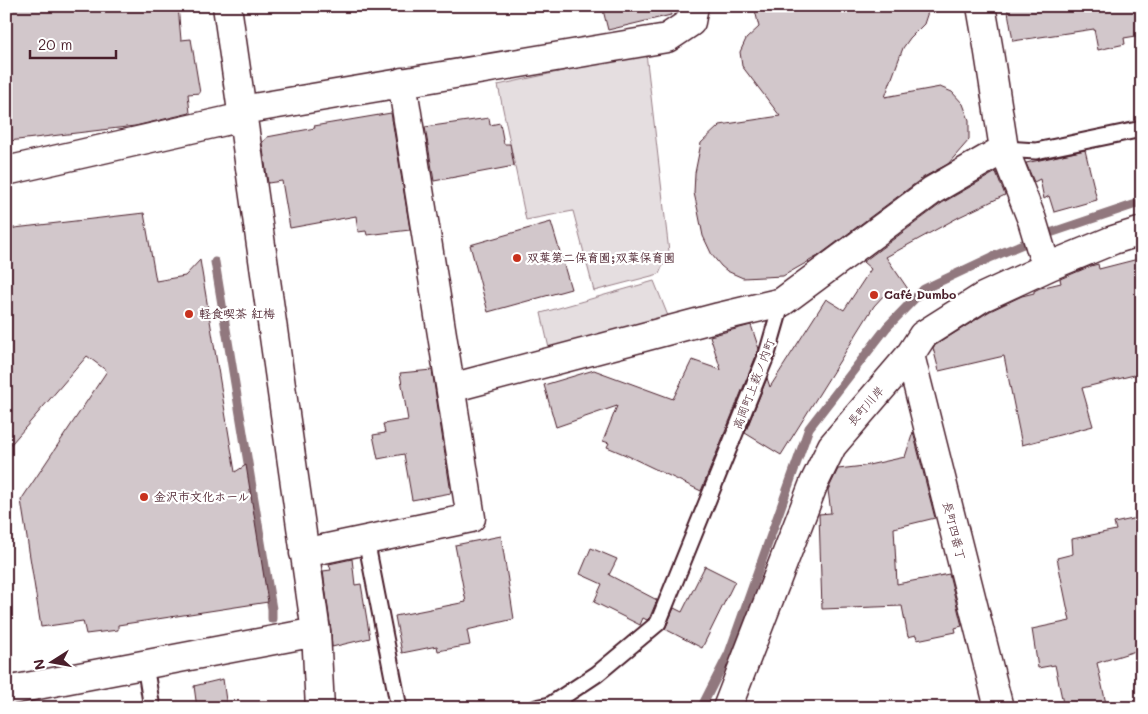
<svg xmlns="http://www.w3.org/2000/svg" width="1148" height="714" font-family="Mali,'Klee One',sans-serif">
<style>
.green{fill:#e5dee0;stroke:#987e86}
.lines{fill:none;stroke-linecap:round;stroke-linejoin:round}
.stream{stroke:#91787e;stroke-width:9}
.building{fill:#d2c7cb;stroke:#4a1f2b}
.lane-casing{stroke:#4a1f2b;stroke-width:19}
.street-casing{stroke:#4a1f2b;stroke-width:31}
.lane{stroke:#fff;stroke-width:15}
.street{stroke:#fff;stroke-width:28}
.poi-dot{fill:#c8321e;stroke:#fff;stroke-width:2}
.labels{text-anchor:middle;stroke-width:4.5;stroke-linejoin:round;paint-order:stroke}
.poi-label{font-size:12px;font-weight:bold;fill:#4a1f2b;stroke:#fff;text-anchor:start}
.street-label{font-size:12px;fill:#4a1f2b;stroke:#fff}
</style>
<rect width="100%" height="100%" fill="#fff"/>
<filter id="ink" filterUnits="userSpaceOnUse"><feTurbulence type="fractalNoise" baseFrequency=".02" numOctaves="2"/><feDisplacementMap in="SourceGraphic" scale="10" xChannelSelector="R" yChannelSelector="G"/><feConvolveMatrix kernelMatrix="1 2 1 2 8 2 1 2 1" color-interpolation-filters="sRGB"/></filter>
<g filter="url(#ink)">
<!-- green -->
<path class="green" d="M646,53L669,252L659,274L594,291L573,211L526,220L498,85Z
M654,281L670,321L551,357L541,313Z"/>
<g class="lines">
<!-- stream -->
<path class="stream" d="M215,262L272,609V619
M701,708L729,653L809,428L887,327L924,289L992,257L1047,234L1142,202"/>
</g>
<!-- building -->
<path class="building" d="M6,6H178L181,40L191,39L200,93L188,94L190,113L135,126L9,141L6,86Z
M602,6H670L671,15L608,30Z
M754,6H930L924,24L910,38L903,48L885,97L940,87L952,92L963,104L969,120V140L948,164L924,177L818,256L783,276L743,278L727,271L721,266L712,255L703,236L698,211L694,193L695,173L701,143L720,125L780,116L742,66L740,52L746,39L759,27Z
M1007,6H1142V35L1124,38L1125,44L1098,50L1094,29L1013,41Z
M391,113L410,230L367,235L366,231L358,232L356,216L290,228L282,181L268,183L262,143L267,137L315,128L314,126Z
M489,118L490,125L500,123L504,144H510L514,166L434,181L425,127Z
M1085,150L1097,200L1054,212L1049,196L1044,199L1040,179L1034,182L1026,163Z
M996,172L1005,195L959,217L886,257L910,292L902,299L892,290L885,294L874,306L781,455L745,433L767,378L770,387L826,299L844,310L871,269L863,262L942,203Z
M144,213L156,281L185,276L200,260L235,472L246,465L268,602L118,625V630L86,634L83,621L41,627L21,500L107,371L87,356L6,450V229Z
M551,222L571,289L488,312L470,245Z
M1142,258V373L1082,388L1093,426L1022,445L1004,356L939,371L933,348L934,346L990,311L1022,296L1034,293V291L1040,288L1061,283L1060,279L1091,266L1098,264L1099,269Z
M751,325L759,349L758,351L701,491L626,455L607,447L609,443L603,441L617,406L556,427L544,385L594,370L673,399L692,360L721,370L710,336Z
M432,370L451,493L412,500L404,454L378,459L373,435L385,433L383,424L408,420L400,373Z
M913,432L935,518L894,528L897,584L949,574L962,626L955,628L956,632L917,640L916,635L908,637L902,606L822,609L819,514L831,513L828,490L838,469L864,466L905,457Z
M1142,517V649L1097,663L1107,708H1064L1055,665L1038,668L1032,629L1070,621L1057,558L1073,554L1072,539L1116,530L1114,523Z
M501,536L514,619L467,630L470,645L438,651L437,646L402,653L395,616L466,602L455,545Z
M591,548L617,559L609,575L657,600L650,617L647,620L643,618L640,625L594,602L602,584L580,574Z
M352,559L355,585L361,584L370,638L332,647L331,630L323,571L331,570L329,564Z
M705,566L735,581L702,648L665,629L674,608L682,612Z
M223,679L227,708H197L194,686Z"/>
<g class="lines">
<defs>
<path id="lane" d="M1004,149L1036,151L1142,129
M366,540L399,708
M145,665L152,708
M536,708L550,705L597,674L658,623L767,354L782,302"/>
<path id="street" d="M227,6L316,632L320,708
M981,6L988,46L1004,149L1032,220L1042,253L1050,266
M242,110L667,38L691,22L694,6
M6,171L243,117
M910,355L999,708
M451,388L719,317L782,302L933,190L1004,149
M304,553L471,518L402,82
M6,691L316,632
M727,708L814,483L832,446L910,355L923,335L983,297L1050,266L1113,240L1142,231"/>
</defs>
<!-- lane casing -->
<use href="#lane" class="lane-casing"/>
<!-- street casing -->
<use href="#street" class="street-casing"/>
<!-- lane -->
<use href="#lane" class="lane"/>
<!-- street -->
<use href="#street" class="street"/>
</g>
</g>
<!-- markers -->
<g class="poi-dot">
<circle cx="517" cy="258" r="5"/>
<circle cx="874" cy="295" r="5"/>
<circle cx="189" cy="314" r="5"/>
<circle cx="144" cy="497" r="5"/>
</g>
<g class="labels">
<!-- poi labels -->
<g class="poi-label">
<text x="527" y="262">双葉第二保育園;双葉保育園</text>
<text x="884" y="299">Café Dumbo</text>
<text x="199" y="318">軽食喫茶 紅梅</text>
<text x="154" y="501">金沢市文化ホール</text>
</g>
<!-- street labels -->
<g class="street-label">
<text transform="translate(754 384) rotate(-69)" y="4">高岡町上薮ノ内町</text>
<text transform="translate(866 406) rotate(-49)" y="4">長町川岸</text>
<text transform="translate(954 531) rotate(76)" y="4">長町四番丁</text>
</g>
</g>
<!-- margin -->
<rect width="1148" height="714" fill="none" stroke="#fff" stroke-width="25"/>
<rect x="12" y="12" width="1123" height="689" fill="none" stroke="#4a1f2b" stroke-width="2" filter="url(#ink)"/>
<!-- north arrow -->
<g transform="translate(52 662) rotate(259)" stroke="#ffffff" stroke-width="4" paint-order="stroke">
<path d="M0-4L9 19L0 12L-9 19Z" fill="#4a1f2b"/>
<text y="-8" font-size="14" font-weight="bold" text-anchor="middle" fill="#4a1f2b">N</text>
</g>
<!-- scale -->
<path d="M30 50v8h86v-8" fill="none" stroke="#4a1f2b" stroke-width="2.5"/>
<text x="38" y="50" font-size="15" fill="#4a1f2b" stroke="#ffffff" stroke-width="4" paint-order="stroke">20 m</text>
</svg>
